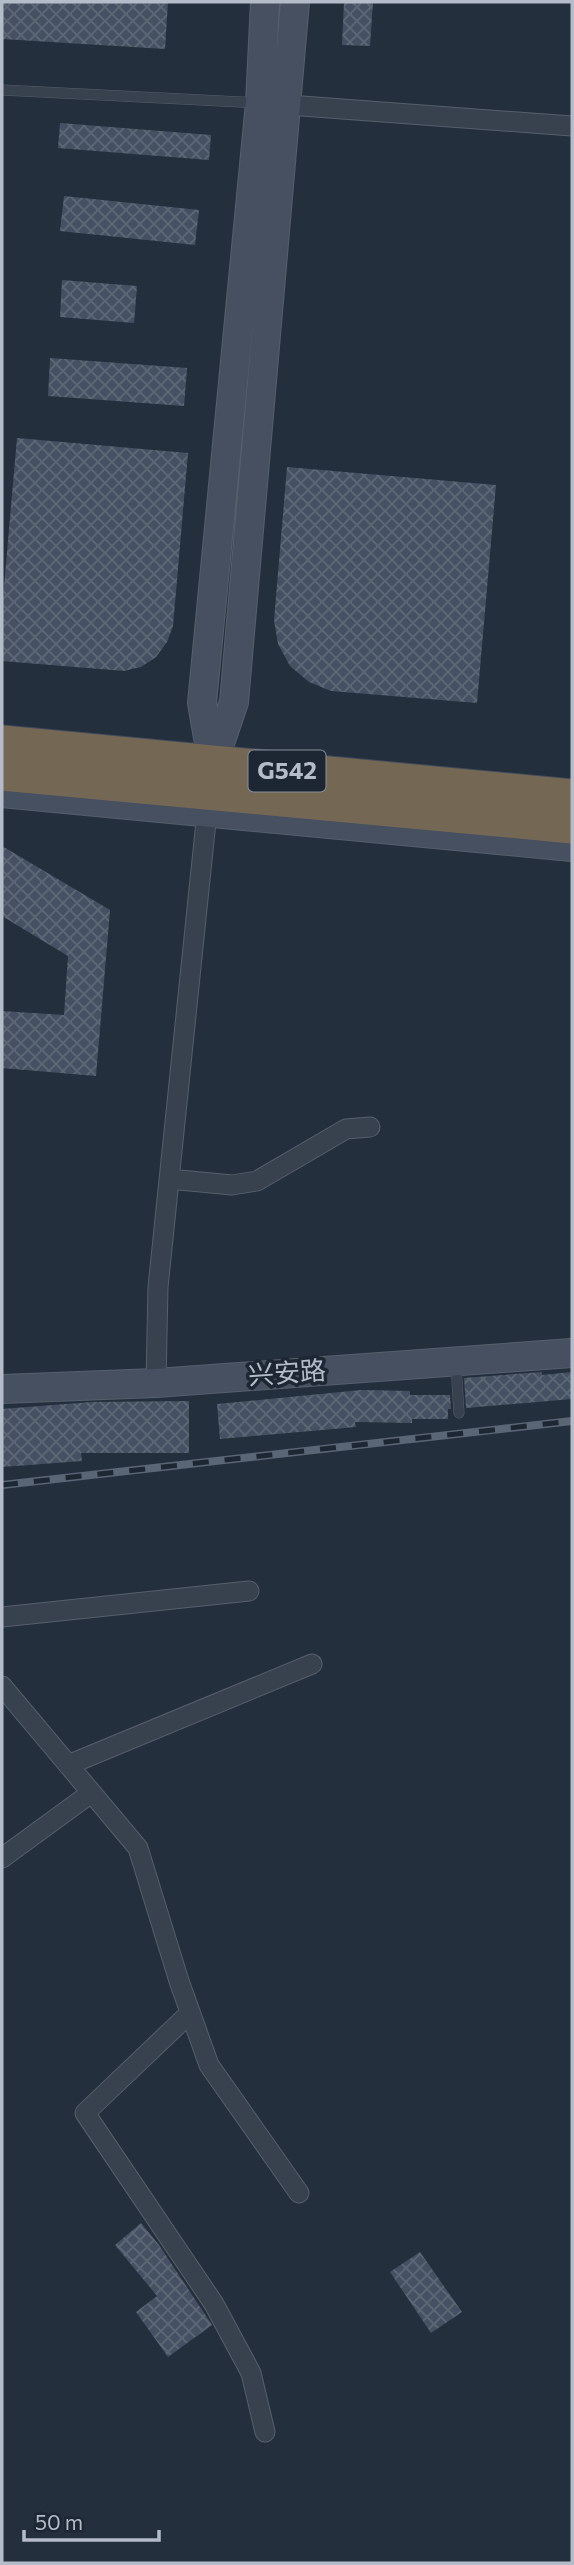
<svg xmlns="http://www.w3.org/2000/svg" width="574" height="2565" font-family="Commissioner,'Noto Sans SC',sans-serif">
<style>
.building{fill:url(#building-cross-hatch)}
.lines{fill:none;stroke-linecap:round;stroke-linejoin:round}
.lane-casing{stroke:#565f6c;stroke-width:11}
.street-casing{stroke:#565f6c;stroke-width:21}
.secondary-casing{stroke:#565f6c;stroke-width:30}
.highway-casing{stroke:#434c59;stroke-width:37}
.lane{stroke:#38414e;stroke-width:10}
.street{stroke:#38414e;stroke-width:19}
.secondary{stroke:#465061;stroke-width:28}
.highway{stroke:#746855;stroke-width:35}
.rail-casing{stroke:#5a6575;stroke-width:8}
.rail{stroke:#1d2633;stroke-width:5;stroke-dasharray:16;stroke-linecap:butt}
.labels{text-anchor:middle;stroke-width:7;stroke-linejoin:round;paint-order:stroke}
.shield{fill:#1d2633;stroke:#878f9c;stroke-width:2}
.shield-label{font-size:24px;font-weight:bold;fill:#b4bcc9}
.street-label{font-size:26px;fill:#b4bcc9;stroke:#1d2633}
</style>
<defs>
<pattern id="building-cross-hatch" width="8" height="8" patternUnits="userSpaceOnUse" patternTransform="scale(1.75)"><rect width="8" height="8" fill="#455162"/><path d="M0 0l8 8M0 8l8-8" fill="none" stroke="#5d6877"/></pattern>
</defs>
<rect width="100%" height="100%" fill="#242f3e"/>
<!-- building -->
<path class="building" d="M2,2H168L165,49L2,39Z
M344,2H373L370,46L342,45Z
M60,123L211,135L209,160L58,148Z
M64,196L199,210L195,245L60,231Z
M62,280L137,286L134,323L60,317Z
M50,358L187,368L184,406L48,396Z
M17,438L188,453L173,626L167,642L156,657L141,667L124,671L2,661V609Z
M287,467L496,485L477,703L331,691L309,682L290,666L278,644L274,620Z
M2,846L110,910L96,1076L2,1068V1011L64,1015L68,956L2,916Z
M542,1372V1375L572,1372V1399L466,1408L464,1378Z
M361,1390L410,1391V1395H450L451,1409H448V1419H412V1423L355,1422L356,1427L220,1439L217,1404Z
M189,1401V1453H81L82,1461L2,1467V1409L92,1402Z
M141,2223L159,2245L212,2325L168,2357L136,2312L157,2296L115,2245Z
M420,2252L462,2312L431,2333L390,2272Z"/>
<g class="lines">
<defs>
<path id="lane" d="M2,90L259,103
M456,1365L459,1413"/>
<path id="street" d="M275,104L572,126
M169,1179L232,1185L257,1181L346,1129L370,1127
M156,1383L158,1287L208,802
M2,1617L249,1591
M2,1686L138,1848L179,1981L209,2065L299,2193
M68,1765L312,1664
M2,1858L91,1793
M190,2013L85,2113L214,2304L251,2373L265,2432"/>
<path id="secondary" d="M212,761L202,703L260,103L265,2
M213,764L234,702L295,2
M2,793L572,847
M2,1389L156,1383L572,1353"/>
<path id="highway" d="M2,743L572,797
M2,773L572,826"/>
</defs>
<!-- lane casing -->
<use href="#lane" class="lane-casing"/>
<!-- street casing -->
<use href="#street" class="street-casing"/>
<!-- secondary casing -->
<use href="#secondary" class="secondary-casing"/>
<!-- highway casing -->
<use href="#highway" class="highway-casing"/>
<!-- lane -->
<use href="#lane" class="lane"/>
<!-- street -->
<use href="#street" class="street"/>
<!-- secondary -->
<use href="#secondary" class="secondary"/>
<!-- highway -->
<use href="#highway" class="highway"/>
<defs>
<path id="rail" d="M2,1485L572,1421"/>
</defs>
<!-- rail casing -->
<use href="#rail" class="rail-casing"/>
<!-- rail -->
<use href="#rail" class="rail"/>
</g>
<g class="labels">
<!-- shield labels -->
<rect class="shield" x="248.5" y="750.5" width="77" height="41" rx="5"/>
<g class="shield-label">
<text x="287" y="779">G542</text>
</g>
<!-- street labels -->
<g class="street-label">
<text transform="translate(287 1373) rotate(-4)" y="9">兴安路</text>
</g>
</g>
<!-- border -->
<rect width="574" height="2565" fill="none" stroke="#b4bcc9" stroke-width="7"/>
<!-- scale -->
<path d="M24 2530v10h135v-10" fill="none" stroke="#b4bcc9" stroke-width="3.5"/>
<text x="35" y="2530" font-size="21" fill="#b4bcc9" stroke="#1d2633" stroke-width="5" paint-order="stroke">50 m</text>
</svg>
